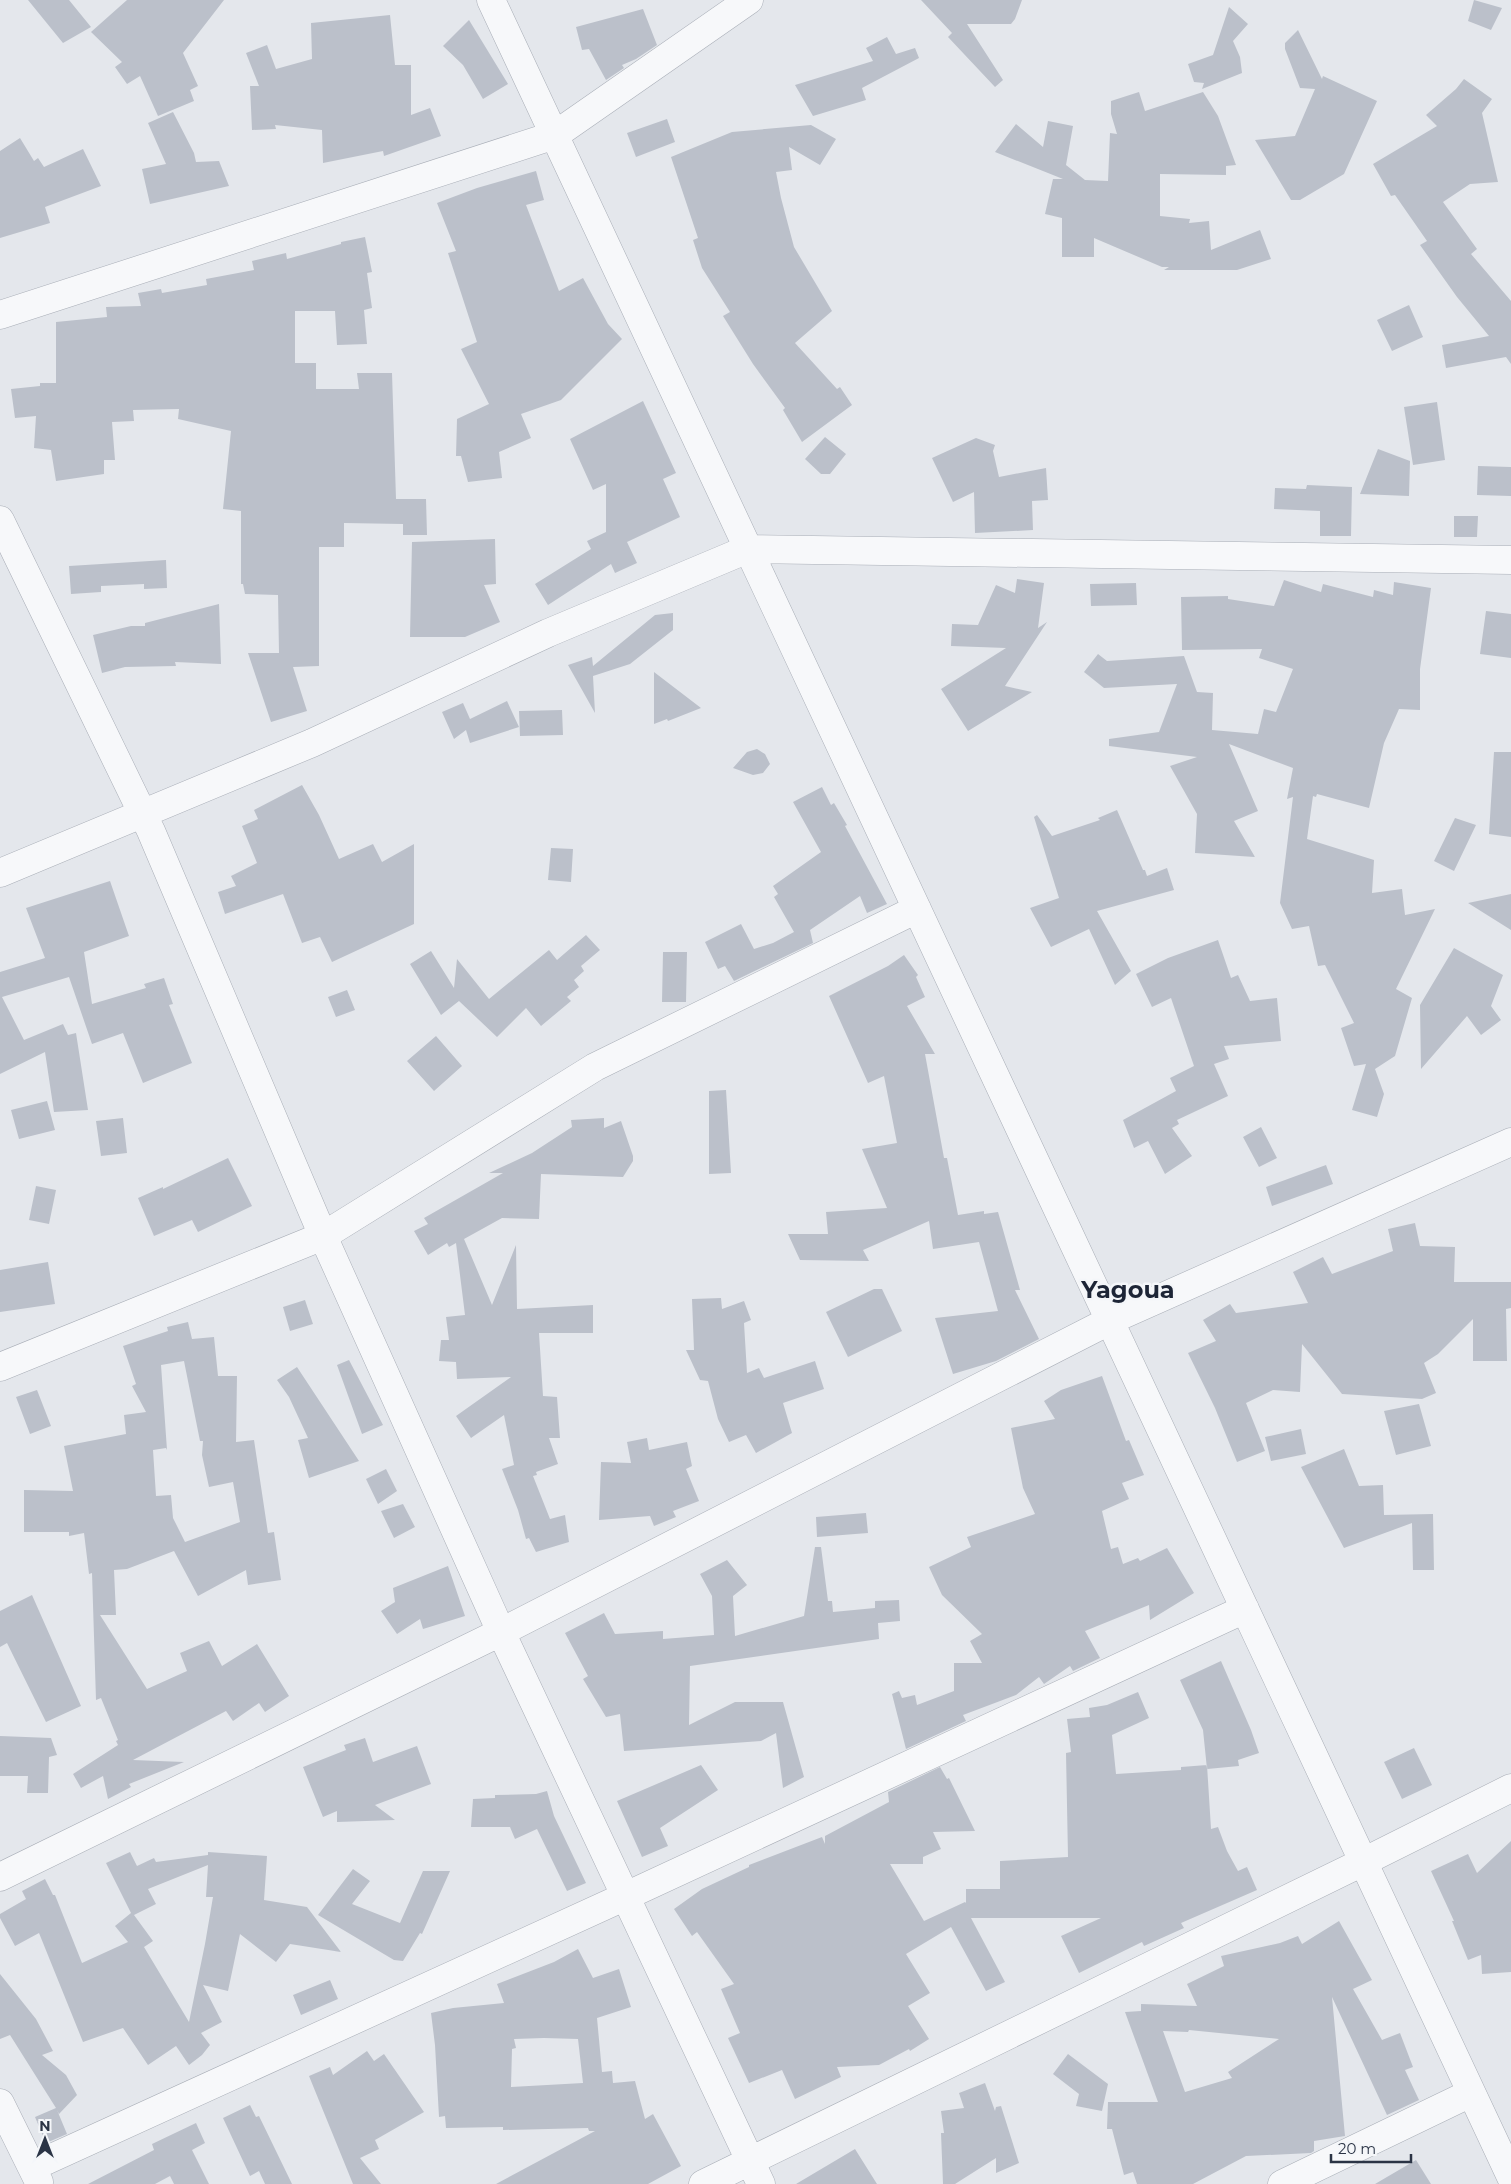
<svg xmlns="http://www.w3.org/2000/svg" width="1511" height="2184" font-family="Montserrat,sans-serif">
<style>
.building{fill:#bbc0ca;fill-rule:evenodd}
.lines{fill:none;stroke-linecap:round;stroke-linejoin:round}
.minor-casing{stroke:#a9aeb7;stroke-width:29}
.minor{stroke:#f7f8fa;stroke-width:28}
.labels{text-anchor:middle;stroke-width:5;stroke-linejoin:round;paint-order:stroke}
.town-label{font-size:24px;font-weight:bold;fill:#1d2536;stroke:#f4f6f9}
</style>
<rect width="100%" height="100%" fill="#e4e7ec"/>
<!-- building -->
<path class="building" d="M28,0H69L91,27L63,43Z
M127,0H224L183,53L198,86L190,90L194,101L158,116L140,76L127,84L115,67L122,62L91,32Z
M921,0H1022L1015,19L1011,24H967L1003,80L995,87L948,37L952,33Z
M1474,0L1502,8L1491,30L1468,21Z
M1229,7L1248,24L1233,41L1240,57L1242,73L1202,89L1204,83L1194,82L1188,64L1213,55Z
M643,9L657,45L636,59L622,65L624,68L606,80L589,49L582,50L576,27Z
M390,15L395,65H411V115L430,108L441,136L384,156L383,151L323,163L322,130L275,125L276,129L252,130L250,86H259L246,53L267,45L276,69L312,59L311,23Z
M469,20L508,84L483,99L463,65L443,46Z
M1298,30L1322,79L1323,76L1377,101L1344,174L1300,200H1291L1255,140L1295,136L1315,89L1300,88L1285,49V43Z
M887,37L896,54L915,48L919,58L862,88L866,100L813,116L795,85L873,61L866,48Z
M1464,79L1492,99L1482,113L1498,182L1470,184L1443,202L1477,249L1471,254L1511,301V364L1506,357L1446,368L1442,345L1489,336L1457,297L1420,245L1427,241L1395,195L1391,196L1373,164L1437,126L1426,115L1456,89Z
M1139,92L1145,111L1203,92L1218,116L1236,165L1226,166V175L1160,174V216L1190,219L1189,223L1209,221L1211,250L1260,230L1271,259L1237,270H1164L1169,267H1162L1094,238V257H1062V218L1045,214L1053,179H1063L995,152L1016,124L1043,147L1048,121L1073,126L1066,165L1085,180L1108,181L1110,133L1117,134L1111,114V101Z
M173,112L194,153L196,162L219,161L229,186L150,204L142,169L166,164L148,123Z
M667,119L675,142L636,157L627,133Z
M811,125L836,139L820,165L789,147L792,170L776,172L781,198L794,247L832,311L795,343L837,389L840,387L852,405L802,442L783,410L785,408L753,364L723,316L730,312L702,268L693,240L698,238L671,157L732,132Z
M20,138L34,161L38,158L44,167L83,149L101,186L45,207L50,223L0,238V151Z
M536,171L544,200L526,205L559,291L583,278L608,324L622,339L561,400L521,414L531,438L499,452L502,478L468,482L461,456H456L457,419L489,404L461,349L477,342L448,253L456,251L437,203L477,188Z
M365,237L372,272L367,273L372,308L364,310L367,344L337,345L335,311H295V363H316V389H359L357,373H392L396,499H426L427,535H403V524L344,523V547H319V666L293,667L307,711L271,722L248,653H279L278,595L245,594L243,584H241V511L223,509L231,431L178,419L179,409L133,410L134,421L112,422L115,460H104V474L56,481L51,450L34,448L36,416L15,418L11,389L40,386V383H56V322L107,317L106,307L141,306L138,293L161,289L162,293L207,285L206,279L254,270L252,261L286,253L287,259L341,244V242Z
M1409,305L1423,337L1392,351L1377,320Z
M643,401L676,473L663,479L680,517L627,542L637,563L615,573L611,564L548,605L535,584L591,549L587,541L606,532V484L593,490L570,439Z
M1437,402L1445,460L1413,465L1404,407Z
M825,437L846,454L830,474H821L805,459Z
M976,438L995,445L993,451L999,477L1046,468L1048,500L1032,501L1033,530L975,533L974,492L953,502L932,458Z
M1378,449L1410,461L1409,496L1360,494Z
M1478,466L1511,467V496L1477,495Z
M1307,485L1352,487L1351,536H1320V511L1274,509L1275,488L1306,489Z
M1454,516H1478L1477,537H1454Z
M495,539L496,584L484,585L500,622L465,637H410L412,542Z
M166,560L167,588L144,589V584L101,586V592L71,594L69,566Z
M1017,579L1044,583L1038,628L1047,622L1005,686L1032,692L968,731L941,689L1006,648L951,646L952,624L978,625L996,585L1015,593Z
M1284,580L1321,592L1323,584L1373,597L1374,590L1393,595L1394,582L1431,588L1420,669V710L1399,709L1384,743L1369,808L1317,794L1316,797L1313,796L1307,839L1374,860L1372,893L1402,889L1405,915L1435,909L1396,989L1412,998L1395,1056L1375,1069L1384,1094L1377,1117L1352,1110L1366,1064L1354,1066L1341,1028L1354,1023L1325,965L1318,966L1309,926L1292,929L1280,903L1293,797L1287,799L1293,768L1229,744L1258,811L1234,821L1255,857L1195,853L1197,814L1170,766L1197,757L1109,746V739L1159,732L1177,684L1104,688L1084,672L1098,654L1107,661L1184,656L1197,692L1213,693L1212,730L1258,734L1264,709L1276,712L1293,669L1259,658L1262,649L1182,650L1181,597L1228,596V599L1274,606Z
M1136,583L1137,605L1091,606L1090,584Z
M219,604L221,664L175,662L176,666L125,667L102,673L93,635L131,626H145V623Z
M1486,611L1511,614V658L1480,654Z
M673,613V630L630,664L593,676L595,713L568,665L592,657L593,666L655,615Z
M654,672L701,708L668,721L667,719L654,724Z
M507,701L519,727L470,743L466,730L454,739L442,712L463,703L470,719Z
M562,710L563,735L520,736L519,711Z
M757,749L765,754L770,764L763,773L753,775L733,768L747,752Z
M1494,752H1511V837L1489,834Z
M302,785L319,815L339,859L373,844L382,862L414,844V924L332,962L320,937L302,943L283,894L225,914L218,892L236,886L231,876L257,863L242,826L258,819L254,810Z
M822,787L831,805L834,803L847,825L845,826L887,904L867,913L860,896L810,930L813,943L734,981L725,966L718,969L705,942L741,924L754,949L773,943L794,932L774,897L778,894L773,886L821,852L793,802Z
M1117,810L1143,870H1145L1147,876L1167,868L1174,890L1097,911L1131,971L1115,985L1089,929L1051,947L1030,908L1059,898L1034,817L1037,815L1052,836L1100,820L1098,818Z
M1455,818L1476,825L1454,871L1434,861Z
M551,848L573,849L571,882L548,880Z
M110,881L129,936L84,952L92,1004L146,988L144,984L164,978L173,1004L169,1005L192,1063L143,1083L123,1033L92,1044L69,977L2,997L24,1040L63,1024L68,1035L76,1033L88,1110L54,1112L45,1052L0,1074V972L45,958L26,908Z
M1511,894V930L1468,903Z
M586,935L600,950L581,966L584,971L574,980L579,987L567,997L571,1001L541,1026L526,1008L497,1037L459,1001L441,1015L410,964L431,951L454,988L457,959L489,999L549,950L557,960Z
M1218,940L1231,978L1238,975L1250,1001L1277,998L1281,1041L1224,1046L1229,1059L1214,1064L1228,1096L1177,1120L1179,1124L1172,1128L1192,1156L1165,1174L1148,1141L1134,1148L1123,1120L1176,1091L1170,1078L1194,1066L1171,998L1152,1007L1136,974L1168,958Z
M1454,948L1503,975L1491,1006L1501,1020L1481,1035L1467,1016L1421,1069L1420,1005Z
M663,952H687L686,1002H662Z
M904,955L918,975L916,977L925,997L907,1006L935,1054H925L944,1158H947L958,1215L984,1211V1214L998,1212L1020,1290H1015L1039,1339L996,1361L953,1374L935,1318L998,1311L979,1242L933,1249L929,1221L863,1250L869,1261L800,1260L788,1234H828L826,1212L887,1208L862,1149L897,1143L884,1076L868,1083L829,996L888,966Z
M347,990L355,1010L336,1017L328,997Z
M436,1036L462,1066L434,1091L407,1061Z
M726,1090L731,1173L709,1174V1091Z
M47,1101L55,1130L19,1139L11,1110Z
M123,1118L127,1153L101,1156L96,1121Z
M604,1118V1128L621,1121L633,1156V1161L623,1177L541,1174L539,1219L502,1218L464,1239L492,1305L516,1245L517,1309L593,1305V1333H539L543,1396L557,1397L560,1438H549L558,1464L536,1472L537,1475L533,1476L550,1519L565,1515L569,1542L536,1552L529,1538L526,1539L518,1510L502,1469L514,1465L504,1415L471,1438L456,1416L511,1377L457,1379L456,1362L439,1361L441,1340H449L446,1317L465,1315L456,1243L449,1247L447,1243L428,1255L414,1231L428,1224L424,1218L503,1173H489L532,1153L572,1127L571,1120Z
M1261,1127L1277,1158L1259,1167L1243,1137Z
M228,1158L252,1206L198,1232L192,1220L154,1236L138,1198L163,1187V1189Z
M1326,1165L1333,1184L1272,1206L1266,1187Z
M36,1186L56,1190L49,1224L29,1220Z
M1415,1223L1420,1246L1455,1247L1454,1282H1511V1308L1506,1309L1507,1361H1473V1319L1438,1354L1424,1363L1436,1393L1422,1399L1342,1394L1302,1344L1300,1392L1273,1390L1246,1403L1265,1451L1237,1462L1215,1408L1188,1353L1216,1341L1203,1320L1230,1304L1236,1313L1308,1303L1293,1272L1323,1257L1332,1274L1393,1251L1388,1229Z
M48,1262L55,1304L0,1312V1270Z
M874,1289H882L902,1331L848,1357L826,1312Z
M721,1298L722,1309L744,1301L751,1320L744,1323L747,1373L759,1368L764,1378L815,1361L824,1389L783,1403L792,1433L756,1453L746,1435L729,1442L718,1419L708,1381L700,1380L686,1350H694L692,1299Z
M305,1300L313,1324L290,1331L283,1307Z
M188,1322L192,1339L214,1337L218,1376H237L236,1442L254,1440L268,1533L274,1532L281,1580L248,1585L246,1570L198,1596L174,1551L127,1569L114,1570L116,1615H100L147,1689L187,1671L180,1653L209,1641L222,1666L257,1644L289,1696L265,1712L259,1703L233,1721L226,1711L133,1760L184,1762L129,1784L131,1787L108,1799L103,1776L81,1788L73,1774L118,1745L116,1741L118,1740L101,1698L96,1700L92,1573L89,1574L84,1533L69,1536V1532H24V1490L73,1491L64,1446L126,1434L124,1415L146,1412L132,1386L136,1384L123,1346L168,1331L167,1327ZM184,1361L200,1441H203L202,1455L209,1487L233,1482L240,1522L185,1542L173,1518L171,1495L156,1496L153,1450L166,1448L167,1450L161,1365Z
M349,1360L383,1425L362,1434L337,1365Z
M297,1367L359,1461L309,1478L298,1440L308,1438L289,1397L277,1380Z
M1102,1376L1126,1441L1129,1440L1144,1475L1122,1483L1129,1499L1102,1511L1111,1549L1118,1547L1123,1564L1138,1558L1140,1561L1167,1548L1194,1593L1150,1620L1149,1605L1085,1631L1100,1658L1073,1671L1070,1666L1044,1684L1039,1677L1016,1695L963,1715L966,1721L906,1749L892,1694L899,1691L902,1698L915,1695L917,1705L954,1691V1663H982L970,1641L982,1634L942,1595L929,1567L971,1547L967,1537L1035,1514L1023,1488L1011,1428L1055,1419L1044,1401L1061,1390Z
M37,1390L51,1426L30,1434L16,1397Z
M1419,1404L1431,1446L1396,1455L1384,1411Z
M1301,1429L1306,1454L1271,1461L1265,1437Z
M647,1438L649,1450L687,1442L692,1466L686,1469L699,1501L673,1511L676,1517L654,1526L650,1516L599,1520L601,1462L631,1463L627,1442Z
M1344,1449L1359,1486L1383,1485L1384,1515L1433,1514L1434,1570H1413L1412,1523L1344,1548L1301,1467Z
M386,1469L397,1491L378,1504L366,1479Z
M403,1504L415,1527L394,1538L381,1511Z
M866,1513L868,1533L817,1537L816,1517Z
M815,1547H821L828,1601H832L833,1612L875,1608V1601L899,1600L900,1621L878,1623L879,1639L690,1666L689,1725L735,1702H783L804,1777L783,1788L776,1733L761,1741L624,1751L620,1714L606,1717L583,1679L588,1676L565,1633L604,1613L615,1634L663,1631V1639L714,1635L712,1596L700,1574L727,1560L747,1585L733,1596L735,1636L804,1616Z
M448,1566L465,1616L423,1629L420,1619L397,1634L381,1611L395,1602L393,1588Z
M32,1595L81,1706L46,1722L7,1643L0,1647V1611Z
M1221,1661L1251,1730L1259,1753L1238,1760L1239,1766L1207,1769L1203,1730L1180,1680Z
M1138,1692L1149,1718L1112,1735L1116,1774L1181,1770V1767L1207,1765L1211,1829L1218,1827L1227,1851L1238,1871L1247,1867L1257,1890L1181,1923L1184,1928L1144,1946L1142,1942L1079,1973L1061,1936L1101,1918H971L1005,1982L986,1991L951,1927L906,1954L930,1993L908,2006L929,2039L910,2051L909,2049L879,2065L837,2067L841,2077L795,2099L782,2070L749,2083L728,2038L740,2033L721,1989L734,1984L697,1932L692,1936L674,1909L702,1889L749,1867V1865L822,1837L825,1844V1836L889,1802L888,1792L940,1767L947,1779L949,1778L975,1831L933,1832L941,1849L923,1857V1864H890L924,1921L965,1902L966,1903V1889H1000V1861L1068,1857L1066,1753L1071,1752L1067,1719L1090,1717L1089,1708L1107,1705Z
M0,1736L51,1738L57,1755L49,1757L48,1793H27L28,1776H0Z
M365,1738L373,1762L417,1746L431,1784L375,1805L395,1820L337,1822V1811L323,1817L303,1767L346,1750L344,1745Z
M1414,1748L1432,1785L1402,1799L1384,1762Z
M701,1765L718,1790L660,1828L668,1846L642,1857L617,1801Z
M547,1791L554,1816L586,1883L567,1891L537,1829L515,1839L510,1827H471L473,1799L495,1798V1795L536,1794Z
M1511,1841V1972L1482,1974L1481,1955L1468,1960L1452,1921H1454L1431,1871L1468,1854L1477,1873Z
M130,1852L137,1866L154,1858L156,1862L208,1855V1852L267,1856L264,1900L307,1907L341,1952L290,1944L276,1962L240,1934L228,1991L203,1985L222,2022L201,2033L210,2045L202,2055L189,2065L176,2046L148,2065L123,2028L83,2042L39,1933L15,1946L0,1918V1914L26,1899L22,1891L45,1879L53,1895H55L82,1963L128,1942L115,1926L131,1913L106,1863ZM208,1865L206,1897H213L205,1944L189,2022L144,1947L153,1941L134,1915L156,1904L148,1889Z
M353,1869L370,1881L352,1904L400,1923L423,1871H450L422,1934L420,1933L403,1961L394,1960L318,1915Z
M1339,1921L1372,1980L1353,1989L1382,2040L1400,2033L1413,2067L1405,2070L1419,2100L1387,2115L1332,1997L1345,2136L1314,2141V2151L1311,2153L1246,2156L1193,2184H1137L1133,2172L1124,2175L1112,2129H1107L1108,2102H1158L1125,2012L1141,2011V2004L1197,2006L1187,1984L1224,1966L1221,1956L1280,1943L1298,1936L1302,1944ZM1189,2030L1279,2039L1228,2072L1232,2078L1185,2092L1163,2031L1188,2032Z
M578,1949L593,1978L619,1969L631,2007L597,2018L602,2072L612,2071L613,2083L635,2081L645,2119L653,2114L681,2166L648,2184H496L595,2131H589L588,2128L503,2130V2127L446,2128L445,2116L439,2117L435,2045L431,2013L453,2008L504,2003L497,1984L554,1962ZM544,2038L578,2039L583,2083L511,2087L512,2049L516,2048L514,2039Z
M0,1974L36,2019L53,2051L42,2055L66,2075L77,2095L59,2114L57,2110L67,2134L46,2143L35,2117L56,2108L10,2035L0,2039Z
M330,1980L338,1999L301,2015L293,1995Z
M367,2051L374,2061L384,2054L424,2112L375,2140L379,2149L360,2158L381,2184H353L309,2076L330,2067L333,2075Z
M1068,2054L1108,2084L1102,2111L1076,2106L1079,2094L1053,2074Z
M985,2083L995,2111L996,2107L1001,2106L1019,2163L996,2173V2158L955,2184H943L941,2133H944L941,2111L964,2108L959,2093Z
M250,2105L256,2117L259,2116L292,2184H265L259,2171L250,2176L223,2118Z
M196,2123L205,2143L192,2150L209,2184H174L170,2176L155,2184H88L154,2150L152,2144Z
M855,2149L877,2184H796Z
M1416,2160L1431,2184H1375Z"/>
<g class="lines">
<defs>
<path id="minor" d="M491,0L1511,2177
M0,315L555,135L749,0
M0,520L151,831L323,1236L501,1632L761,2184
M0,873L312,743L548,633L748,549L1511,560
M0,1367L323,1236L595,1067L917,909
M0,1877L501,1632L1111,1320L1511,1142
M0,2103L39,2182
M32,2167L626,1896L1245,1609
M703,2184L1363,1862L1511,1788
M1282,2184L1471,2093"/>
</defs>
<!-- minor casing -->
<use href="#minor" class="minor-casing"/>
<!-- minor -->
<use href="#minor" class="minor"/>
</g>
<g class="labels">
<!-- town labels -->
<g class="town-label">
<text x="1128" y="1298">Yagoua</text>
</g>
</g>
<!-- north arrow -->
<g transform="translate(45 2139)" stroke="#f4f6f9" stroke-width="4" paint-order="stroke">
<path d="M0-4L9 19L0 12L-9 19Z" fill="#2b3445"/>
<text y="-8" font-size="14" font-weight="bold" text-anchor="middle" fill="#2b3445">N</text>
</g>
<!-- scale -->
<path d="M1331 2154v8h80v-8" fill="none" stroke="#2b3445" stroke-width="2.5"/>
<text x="1338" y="2154" font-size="15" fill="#2b3445" stroke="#f4f6f9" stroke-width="4" paint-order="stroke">20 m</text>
</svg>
